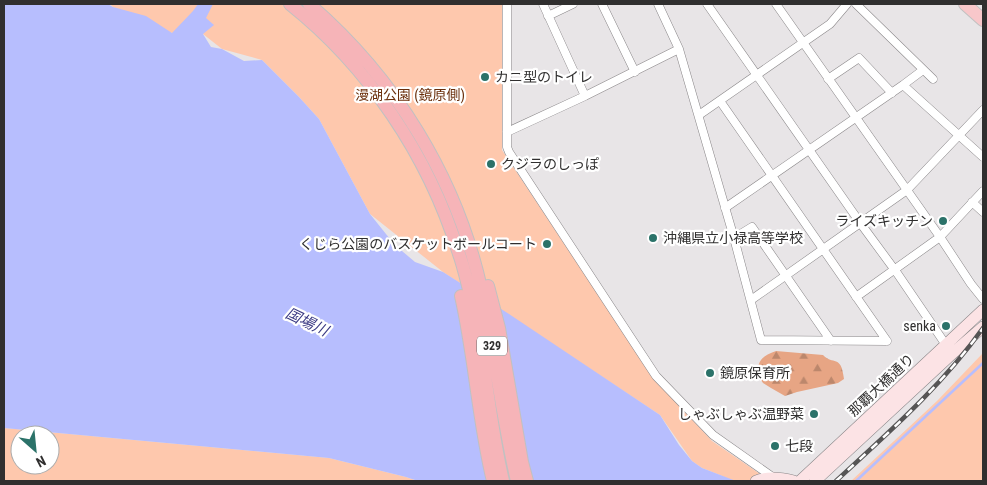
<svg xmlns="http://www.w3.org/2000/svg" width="987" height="485" font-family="'Roboto Condensed','Noto Sans JP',sans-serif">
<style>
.forest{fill:url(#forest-firs)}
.park{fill:#fec8ad;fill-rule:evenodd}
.water{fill:#b7befe}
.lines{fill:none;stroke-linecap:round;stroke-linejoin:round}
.stream{stroke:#b7befe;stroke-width:2.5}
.minor-casing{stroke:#8a8789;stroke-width:9}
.secondary-casing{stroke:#8a8789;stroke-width:12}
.primary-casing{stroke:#c1c1c1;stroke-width:14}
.trunk-casing{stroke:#c1c1c1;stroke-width:14}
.minor{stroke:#fff;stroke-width:8}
.secondary{stroke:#fce3e5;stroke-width:11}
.primary{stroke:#f8c7ca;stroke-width:12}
.trunk{stroke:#f6b4b8;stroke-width:12}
.rail-casing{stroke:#565555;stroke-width:4.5}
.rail{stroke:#fff;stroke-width:2.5;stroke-dasharray:8;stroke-linecap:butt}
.poi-dot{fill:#2b7269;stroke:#fff;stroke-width:2}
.labels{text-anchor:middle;stroke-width:4.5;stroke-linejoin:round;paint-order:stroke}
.shield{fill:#fff;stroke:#6e6d6d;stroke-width:1}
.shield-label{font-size:12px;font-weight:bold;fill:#302f2f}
.poi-label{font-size:14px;fill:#302f2f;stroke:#fff;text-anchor:start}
.park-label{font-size:14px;fill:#6a2e0a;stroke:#fff}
.street-label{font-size:14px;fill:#302f2f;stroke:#fff}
.water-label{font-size:15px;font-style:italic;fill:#393882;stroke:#fff}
</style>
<defs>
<pattern id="forest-firs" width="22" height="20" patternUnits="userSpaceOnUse" patternTransform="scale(1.25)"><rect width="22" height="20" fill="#e7a584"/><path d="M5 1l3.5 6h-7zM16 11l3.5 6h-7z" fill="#bc876c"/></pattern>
</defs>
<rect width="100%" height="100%" fill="#e8e5e7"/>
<!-- forest -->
<path class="forest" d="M776,351L823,355C833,366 841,353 844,379L838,383L797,392L785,396L771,388L763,383L757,374C758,359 763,356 776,351Z"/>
<!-- park -->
<path class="park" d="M110,4H502V150L653,378L712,441L770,481H733L720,475L702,468L692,461L660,415L443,272L370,214L319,119L299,97L262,60L222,49L203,34L172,33L113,7Z
M983,353V481H851L937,401Z
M4,428L329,458L406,477L418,481H4ZM20,435H50V465H20Z"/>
<!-- water -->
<path class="water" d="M4,4H108L113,7L146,16L172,33L193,11L198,4H213L206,18L214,25L203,34L211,47L222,49L244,61L262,60L299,97L319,119L370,214L390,239L402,251L415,262L443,272L509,314L660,415L679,445L692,461L702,468L736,481H418L406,477L329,458L4,428Z"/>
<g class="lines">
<!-- stream -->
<path class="stream" d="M856,481L983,363"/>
<defs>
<path id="minor" d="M507,4V147L509,152L656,376L713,435L774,478
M543,4L585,96
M602,4L635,72
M658,4L679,49L734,238L761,340L887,341
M707,4L861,224L897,273L946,345
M776,4L940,237L971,284L983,299
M856,4L933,79
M548,16L573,4
M828,79L859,58L892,93
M903,85L983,157
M720,101L887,341
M699,115L830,24L847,4
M507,132L585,96L679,49
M972,202L983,212
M725,208L903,85L923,70
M734,238L752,227L831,341
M856,297L940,237L983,191
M751,300L907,190L983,110"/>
<path id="secondary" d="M756,481C768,476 782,478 794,481
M800,481L983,310
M815,481L954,352L983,327"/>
<path id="primary" d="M965,4L983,20"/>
<path id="trunk" d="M290,4C368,66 428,155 458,251C467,276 472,302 477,328C487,379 491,431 503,481
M309,4C395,78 456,177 481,288C495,352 502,417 517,481
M488,286L499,328L522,462L527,481
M461,296C475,357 478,420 493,481"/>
</defs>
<!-- minor casing -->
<use href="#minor" class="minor-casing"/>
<!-- secondary casing -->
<use href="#secondary" class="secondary-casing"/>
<!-- primary casing -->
<use href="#primary" class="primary-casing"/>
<!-- trunk casing -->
<use href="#trunk" class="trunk-casing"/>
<!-- minor -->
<use href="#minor" class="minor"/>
<!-- secondary -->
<use href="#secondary" class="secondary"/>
<!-- primary -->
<use href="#primary" class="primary"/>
<!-- trunk -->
<use href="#trunk" class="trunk"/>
<defs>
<path id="rail" d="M836,481C888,433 942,386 983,328"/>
</defs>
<!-- rail casing -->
<use href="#rail" class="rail-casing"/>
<!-- rail -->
<use href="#rail" class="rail"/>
</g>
<!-- markers -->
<g class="poi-dot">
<circle cx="485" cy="77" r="5"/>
<circle cx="491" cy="164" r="5"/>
<circle cx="943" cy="221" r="5"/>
<circle cx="653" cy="238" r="5"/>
<circle cx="547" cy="244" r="5"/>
<circle cx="946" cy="326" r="5"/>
<circle cx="710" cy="373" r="5"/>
<circle cx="814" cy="414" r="5"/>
<circle cx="775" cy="446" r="5"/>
</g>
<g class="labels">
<!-- shield labels -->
<rect class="shield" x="477" y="336.5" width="30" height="19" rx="4"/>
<g class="shield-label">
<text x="492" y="350">329</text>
</g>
<!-- poi labels -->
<g class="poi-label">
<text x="495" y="82">カニ型のトイレ</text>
<text x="501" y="169">クジラのしっぽ</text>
<text x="933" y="226" text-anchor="end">ライズキッチン</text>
<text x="663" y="243">沖縄県立小禄高等学校</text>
<text x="537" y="249" text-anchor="end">くじら公園のバスケットボールコート</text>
<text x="936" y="331" text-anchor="end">senka</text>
<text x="720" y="378">鏡原保育所</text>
<text x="804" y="419" text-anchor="end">しゃぶしゃぶ温野菜</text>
<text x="785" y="451">七段</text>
</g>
<!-- park labels -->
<g class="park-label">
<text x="410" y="100">漫湖公園 (鏡原側)</text>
</g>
<!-- street labels -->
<g class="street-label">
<text transform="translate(881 385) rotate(-43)" y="5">那覇大橋通り</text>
</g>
<!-- water labels -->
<g class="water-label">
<text transform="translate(307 322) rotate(26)" y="5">国場川</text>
</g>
</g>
<!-- border -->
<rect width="987" height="485" fill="none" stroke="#302f2f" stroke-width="10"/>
<!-- north arrow -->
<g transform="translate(35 450) rotate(153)"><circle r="24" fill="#ffffff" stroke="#acacac"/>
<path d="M0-4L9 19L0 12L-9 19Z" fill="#2b7269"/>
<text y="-8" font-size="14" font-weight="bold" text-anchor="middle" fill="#302f2f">N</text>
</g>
</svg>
